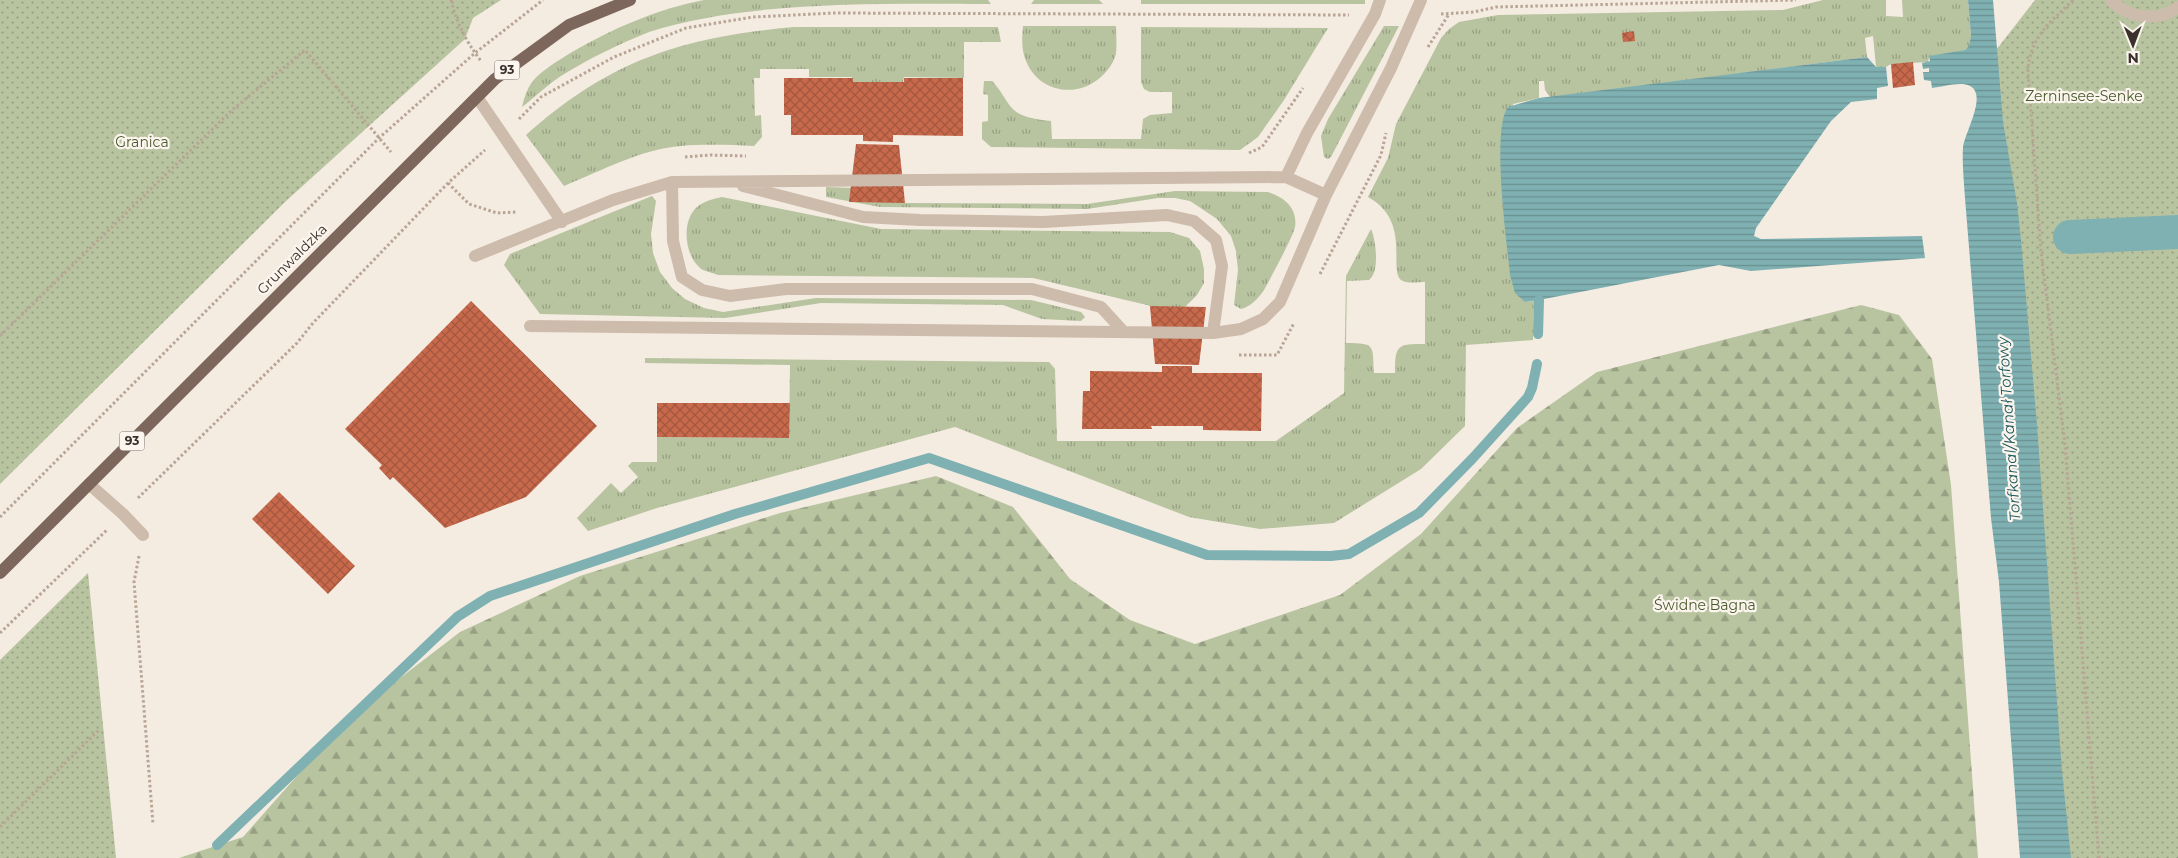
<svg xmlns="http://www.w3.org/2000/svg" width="2178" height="858" font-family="Montserrat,sans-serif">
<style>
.grass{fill:url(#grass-tufts)}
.forest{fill:url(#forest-firs)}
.park{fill:url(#park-dots)}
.water{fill:url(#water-rules)}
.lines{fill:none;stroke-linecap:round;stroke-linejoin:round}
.stream{stroke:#7fb0b2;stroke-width:10}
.canal{stroke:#7fb0b2;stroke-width:34}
.building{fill:url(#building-cross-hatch)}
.path{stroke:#b9a596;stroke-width:3;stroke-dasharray:2.5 2.5;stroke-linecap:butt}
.service{stroke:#cdbbac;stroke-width:12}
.primary{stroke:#7d675c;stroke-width:12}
.labels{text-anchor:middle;stroke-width:4.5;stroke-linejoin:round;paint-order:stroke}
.shield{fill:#fbf5ee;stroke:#756b66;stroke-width:1}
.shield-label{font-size:12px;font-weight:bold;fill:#3b302b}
.park-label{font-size:14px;fill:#4a5a2e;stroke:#fbf5ee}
.street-label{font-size:14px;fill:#3b302b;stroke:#fbf5ee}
.water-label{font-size:15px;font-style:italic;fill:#1f5a5e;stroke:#fbf5ee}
</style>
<defs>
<pattern id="grass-tufts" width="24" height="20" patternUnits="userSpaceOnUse" patternTransform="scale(1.25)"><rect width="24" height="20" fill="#b8c4a0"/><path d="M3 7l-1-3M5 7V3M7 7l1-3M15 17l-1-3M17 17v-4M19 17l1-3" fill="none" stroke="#97a083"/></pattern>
<pattern id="forest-firs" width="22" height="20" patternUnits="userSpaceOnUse" patternTransform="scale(1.25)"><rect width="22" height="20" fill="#b8c4a0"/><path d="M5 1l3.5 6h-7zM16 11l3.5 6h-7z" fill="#97a083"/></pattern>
<pattern id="park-dots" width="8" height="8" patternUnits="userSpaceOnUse" patternTransform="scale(1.25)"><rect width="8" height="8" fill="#b8c4a0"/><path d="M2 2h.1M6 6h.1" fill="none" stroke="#97a083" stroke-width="1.8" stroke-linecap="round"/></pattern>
<pattern id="water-rules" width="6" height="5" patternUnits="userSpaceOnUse" patternTransform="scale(1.25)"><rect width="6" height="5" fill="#7fb0b2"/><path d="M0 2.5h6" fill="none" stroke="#699091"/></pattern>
<pattern id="building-cross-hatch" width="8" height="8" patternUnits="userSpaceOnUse" patternTransform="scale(1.25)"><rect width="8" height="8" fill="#c8694b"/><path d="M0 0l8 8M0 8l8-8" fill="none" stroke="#a4573f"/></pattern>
</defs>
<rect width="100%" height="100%" fill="#f4ebe1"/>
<!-- grass -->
<path class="grass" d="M704,0H988L991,4C885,4 748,0 649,32C619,44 588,59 561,76C547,85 535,97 522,107C524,98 527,89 532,82C543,69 558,61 572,52C614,28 657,9 704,0Z
M1034,0H1099L1103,4H1031Z
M1141,0H1365V4H1141Z
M1823,0H1886V16L1903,17L1902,0H1968L1971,36L1970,46L1965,50L1929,57L1928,62L1891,64L1886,67H1876L1873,36L1865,38L1867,57L1551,98L1545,90L1544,81H1539V98L1513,104L1525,302L1534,301L1533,340L1466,345L1465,426L1421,469L1334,523L1260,529L1189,517L955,427L657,508L588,531L577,518L611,483L621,493L638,477L628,466L632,462H657V437L789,438L790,365L645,363V358L1049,362L1055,369L1057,441H1276L1344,393L1346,276L1371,229C1376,240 1380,272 1369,280L1347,281L1346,343C1377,343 1372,346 1374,373H1395C1395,345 1397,344 1425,344V282C1418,282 1406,284 1401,280C1388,270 1412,221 1368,197L1388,158L1396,124L1441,38L1449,29L1459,22L1498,15L1783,10Z
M1023,26H1116C1116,35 1117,45 1116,53C1114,63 1108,70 1102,76C1078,99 1039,93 1026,61C1021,49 1022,38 1023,26Z
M1384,26H1399L1331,157L1328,159L1324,157L1321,136L1328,119Z
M794,27H998L1001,42H964V78L904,77L903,82H853L852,77H809V69H760V78H754L755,116L761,115L762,137L754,146C730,145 705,144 681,146C641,149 601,171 564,186L526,135C611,59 683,37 794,27Z
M1141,27L1328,28L1284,100L1258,137L1240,150L991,147L982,139V122L988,121V95L983,94L984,81H992C1000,89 1004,98 1011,107C1020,118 1037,119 1051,121L1052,139H1141L1143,119L1150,115L1172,113V92H1150L1144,89L1141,82Z
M826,187L854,188L905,203L1087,204L1175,191L1268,192C1284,197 1298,208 1295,227C1294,235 1269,281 1264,290C1259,298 1250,307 1241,309L1234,305L1238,270L1236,251L1231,236L1217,219L1190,201L1175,198H1158L1087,209L880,207L826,197Z
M652,196L656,201L651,234L653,253L660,272L672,288L685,299L704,308L723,312L816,298L1031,300L1081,312L1085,317L1081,321L1042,319L1003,305L821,303L725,318L540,314L504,265L510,254Z
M722,197L881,229L1170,232L1189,238L1200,251L1204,269V283L1197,295L1185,307L1168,310L1033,278L718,275C714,273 707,272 703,270C685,259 680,222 697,207C704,201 713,199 722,197Z"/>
<!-- forest -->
<path class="forest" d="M1861,305L1899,315L1932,359L1951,485L1978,858H179L243,837L348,718L460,632L580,576L780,513L936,476L1013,507L1070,579L1130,620L1195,644L1340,595L1421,534L1517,428L1597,372Z"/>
<!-- park -->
<path class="park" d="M0,0H501L473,18L465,39L286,201L0,484Z
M2035,0H2178V858H2042L1986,63Z
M88,573L116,858H0V660Z"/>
<!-- water -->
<path class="water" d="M1968,0H1993L2003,122L2017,203L2021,240L2037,425L2062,771L2071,858H2020L1999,582L1991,518L1965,198C1964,182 1962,164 1963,148C1964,134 1988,95 1970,86C1961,81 1942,87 1932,88L1931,81L1924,80L1923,72H1929V68L1923,69L1922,63L1930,61L1929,56L1965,50L1969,46L1971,36Z
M1867,57L1876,67H1886L1888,86L1877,88V99L1851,102L1831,121L1756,228L1754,236L1761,239L1922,236L1925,258L1751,271L1719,265L1539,300L1525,302L1515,293L1510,275C1507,243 1491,129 1508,107L1539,98Z"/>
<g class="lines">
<!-- stream -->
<path class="stream" d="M1538,334L1539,300
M217,845L457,617L490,596L735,514L929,458L1207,555L1331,556L1349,554L1419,513L1473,458L1528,397L1532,388L1537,364"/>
<!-- canal -->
<path class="canal" d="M2070,237L2178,232"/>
</g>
<!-- building -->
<path class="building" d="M1634,31L1635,41L1623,42L1622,33Z
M1913,62L1915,85L1893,88L1891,64Z
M784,78H853V82H904V78H963V136L893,135V142L863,141V135H791V115H784Z
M856,144L899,145L905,203L849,202Z
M471,301L597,426L526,497L445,528L393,477L390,480L379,468L382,465L345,429Z
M1150,306L1206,307L1199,365L1155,364Z
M1162,366H1192V373H1262L1261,431L1203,430V426H1151L1152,429H1082L1083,391H1090V371L1162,372Z
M657,403H790L789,438L657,437Z
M279,492L355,566L328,594L252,519Z"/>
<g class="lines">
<!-- path -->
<path class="path" d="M451,0C457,24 466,41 481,61
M2073,0C2050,23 2030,36 2028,71L2041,252L2065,445L2099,858
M1441,14L1474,12L1496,7L1796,0
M1428,47L1449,14
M519,119L541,97L614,57L686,28L753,17L835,13L1349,15
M1249,153L1262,147L1303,88
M685,157L710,155L746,156
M448,183L469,204L497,213L516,212
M1320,274L1381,155L1386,133
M0,336L232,110L305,50L391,152
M1239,355H1277L1294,323
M138,498L297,343L313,323L448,183L485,150
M0,517L379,138L475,53L543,0
M139,556L134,582L153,824
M0,633L108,529
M0,827L100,729"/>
<!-- service -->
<path class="service" d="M2111,0C2128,18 2157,23 2178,7
M477,97L562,222
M1286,177L1326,195
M743,186L863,217L920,220L1043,222L1167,215L1194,221L1216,240L1222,266L1213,333
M475,256L613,200L672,182
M530,326L1213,333L1241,329L1263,319L1280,302L1326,195L1391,68L1421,0
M1123,331L1101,307L1032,289H786L730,296L702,290L682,277L673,241L672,182L1286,177L1307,133L1375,14L1380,0
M89,484L123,514L143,535"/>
<!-- primary -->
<path class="primary" d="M0,573L495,79L569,25L630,0"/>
</g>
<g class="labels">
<!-- shield labels -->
<g class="shield">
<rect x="494.5" y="60.5" width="25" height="19" rx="4"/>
<rect x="119.5" y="431.5" width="25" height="19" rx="4"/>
</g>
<g class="shield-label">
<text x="507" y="74">93</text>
<text x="132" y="445">93</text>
</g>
<!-- park labels -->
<g class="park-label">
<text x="2084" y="101">Zerninsee-Senke</text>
<text x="142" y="147">Granica</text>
<text x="1705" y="610">Świdne Bagna</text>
</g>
<!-- street labels -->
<g class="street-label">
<text transform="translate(292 259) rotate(-45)" y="5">Grunwaldzka</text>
</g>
<!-- water labels -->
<g class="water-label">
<text transform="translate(2009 429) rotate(-94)" y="5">Torfkanal/Kanał Torfowy</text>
</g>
</g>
<!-- north arrow -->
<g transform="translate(2133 45) rotate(179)" stroke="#fbf5ee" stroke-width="4" paint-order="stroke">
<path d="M0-4L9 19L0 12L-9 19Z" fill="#3b302b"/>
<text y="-8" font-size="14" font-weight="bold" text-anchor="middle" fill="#3b302b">N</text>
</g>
</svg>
